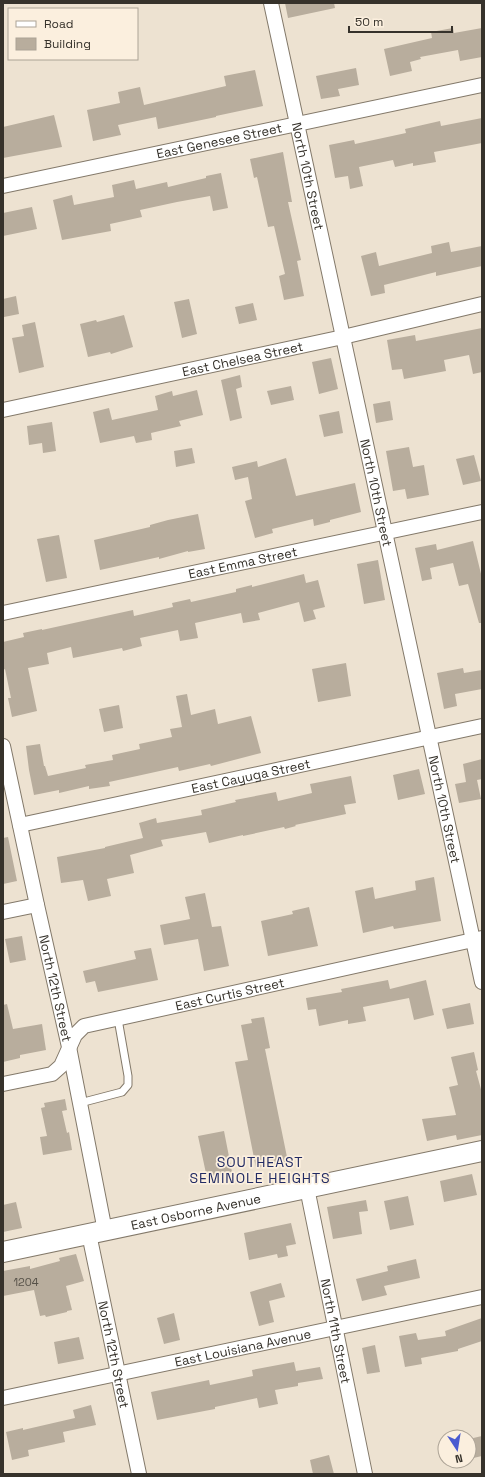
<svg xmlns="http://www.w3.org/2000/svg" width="485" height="1477" font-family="'Space Grotesk',sans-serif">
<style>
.building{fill:#b8ad9d}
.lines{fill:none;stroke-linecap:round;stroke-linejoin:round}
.lane-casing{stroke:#83796a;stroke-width:9}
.street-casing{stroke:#83796a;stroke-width:16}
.secondary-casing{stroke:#83796a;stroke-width:22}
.lane{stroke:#fff;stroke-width:7}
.street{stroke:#fff;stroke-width:14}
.secondary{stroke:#fff;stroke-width:20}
.labels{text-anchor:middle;stroke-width:3.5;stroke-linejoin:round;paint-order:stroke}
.number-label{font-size:11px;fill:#565148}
.street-label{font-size:13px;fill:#36322b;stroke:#fbefde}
.neighbourhood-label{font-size:14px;letter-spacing:1px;fill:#212a63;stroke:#fbefde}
</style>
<rect width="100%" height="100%" fill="#ede2d1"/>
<!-- building -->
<path class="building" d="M285,3H334L335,8L288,18Z
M453,28L454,33L482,28V57L460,61L458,50L420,57L421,59L410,62L412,71L390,76L384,49L432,38L431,32Z
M356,68L359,85L338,89L340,96L321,99L316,76Z
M255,70L263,106L216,116V117L158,129L156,117L118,125L121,135L93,141L87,110L120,103L118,92L140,87L144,105L226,86L224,76Z
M54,115L62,147L3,158V127Z
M482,118V143L434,152L436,162L413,166V163L395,167L393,160L359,167L363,186L350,189L348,176L335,178L329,145L354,140L355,144L406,133L405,129L440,121L441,126Z
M283,152L292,202H288L301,260L297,261L304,296L284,300L279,276L285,274L274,226L268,227L257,177L254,178L250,159Z
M221,173L228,208L213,211L210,196L177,202L140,210L142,217L110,224L111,231L62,240L53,200L72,195L74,205L114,197L112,185L134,180L136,189L167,182L168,187L206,178V176Z
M32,207L37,229L3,236V213Z
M449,242L451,252L482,246V266L436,276V272L384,285L385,293L371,296L361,256L376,252L379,266L432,253L431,246Z
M16,296L19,314L4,317L3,299Z
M189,299L197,334L182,338L174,302Z
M253,303L257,320L239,324L235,307Z
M124,315L133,347L111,354L110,352L88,357L80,324L96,320L97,322Z
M35,322L44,367L19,373L12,338L24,336L22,325Z
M482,328V372L473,374L469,355L444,360L446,371L404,379L402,369L392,370L387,340L415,335L416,341Z
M331,358L338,389L319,394L312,362Z
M240,375L242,387L236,389L242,418L230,421L221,380Z
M291,386L294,400L271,405L267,391Z
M197,390L203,415L179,421L181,426L151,433L152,440L136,443L134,436L100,443L93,412L109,408L112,420L158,410L155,396L172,391L173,396Z
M390,401L393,420L376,423L373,404Z
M339,411L343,433L324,437L319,415Z
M52,422L56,451L43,453L42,443L29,445L27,426Z
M409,447L413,467L424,465L429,495L407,499L405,489L393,491L386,451Z
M192,448L195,463L176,467L174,451Z
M474,455L481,481L463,485L456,459Z
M286,458L296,496L355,483L361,512L330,520V522L314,526L313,519L272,529L273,533L255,538L245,501L252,499L248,477L235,480L232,467L257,461L258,467Z
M198,514L205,549L188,552V551L159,559V557L100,570L94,540L150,527V525L168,520Z
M59,535L67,578L46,582L37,539Z
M473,541L482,578V623H479L468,584L459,586L453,563L430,568L432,579L422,581L415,548L436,544L437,550Z
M378,560L385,600L364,604L357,564Z
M304,574L306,583L318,580L325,607L313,610L316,619L304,622L299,602L258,613L260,620L243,623L241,613L195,623L198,638L180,641L178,630L140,638L142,646L123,651L122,648L73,658L71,647L47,653L49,664L28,668L37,711L12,717L8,698H11L5,669L3,670V642L24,637L23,633L42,629V630L133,610L134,616L173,607L172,603L190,599L191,602L236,592V589L252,585V587Z
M346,663L351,696L318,702L312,669Z
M463,668L464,673L482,670V689L455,694L457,706L444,709L437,673Z
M187,694L191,715L215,709L218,724L251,716L261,753L211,766L210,764L179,771L178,767L137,776L109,782L110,786L89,789V786L59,793V790L34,795L29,770L26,746L40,744L44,766H45L48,776L86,768L85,765L113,760L112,755L140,749L139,744L172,737L170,729L182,727L176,696Z
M119,705L123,728L104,732L99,709Z
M482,759V779L477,780L481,799L459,803L455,784L466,782L463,764Z
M419,769L425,794L398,800L393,775Z
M351,776L356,803L344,805L346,814L295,825L296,826L285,829L284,827L243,836V835L209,843L206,832L161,840L163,846L130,855L134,873L107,879L111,896L88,901L83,880L61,883L57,857L105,848V847L143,838L139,823L156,818L157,823L202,815L201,810L236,802L235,800L276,792L278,801L312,793L310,784Z
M8,837L17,881L3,884V838Z
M434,877L441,921L394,929L393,926L363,933L355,891L373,887L375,899L416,890L415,881Z
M205,893L212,927L221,926L229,966L204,971L198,939L164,945L160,925L190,919L185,897Z
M309,907L318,946L268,956L261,921L293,914L292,911Z
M22,936L26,960L10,963L5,939Z
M151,948L158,980L98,992L95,981L86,983L83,971L136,959L134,951Z
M388,980L390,989L426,980L434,1015L414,1020L409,998L363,1007L366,1021L348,1024V1020L319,1026L316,1009L308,1010L306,998L342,992L341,989Z
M470,1003L474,1024L447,1029L442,1009Z
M7,1004L13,1029L42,1024L46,1050L20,1055V1058L3,1062V1005Z
M264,1017L270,1048L265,1049L288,1162L256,1168L235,1062L248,1060L241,1025L252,1023L251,1019Z
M474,1052L478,1070L476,1071L482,1093V1135L457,1140L456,1135L427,1141L422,1119L456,1115L449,1087L458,1085L451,1057Z
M65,1099L67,1110L62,1111L67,1133L69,1132L72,1150L43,1155L40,1137L47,1136L41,1108L45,1107L44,1103Z
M224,1131L232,1172L207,1178L198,1136Z
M472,1174L477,1195L444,1202L440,1181Z
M408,1196L414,1225L390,1230L384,1201Z
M366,1200L368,1211L359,1212L362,1234L333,1239L327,1207Z
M16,1202L22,1228L3,1232V1205Z
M291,1223L296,1244L286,1246L288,1256L278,1258L277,1254L249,1260L244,1233Z
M76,1254L84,1281L66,1286L72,1310L67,1311V1312L46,1317L45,1315L40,1316L34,1290L3,1296V1271L30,1266V1269L60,1261L59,1258Z
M416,1259L420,1278L384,1286L387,1295L362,1301L356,1279L388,1271L387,1266Z
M281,1283L285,1297L269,1301L274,1322L259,1326L250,1292Z
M174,1313L180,1340L164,1344L157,1318Z
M482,1318V1341L458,1349V1351L421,1358L422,1364L405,1367L399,1336L416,1333L418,1340L446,1336L445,1331Z
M79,1337L84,1359L58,1364L54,1342Z
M375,1345L380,1372L367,1374L362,1348Z
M294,1362L296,1371L320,1367L323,1379L298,1383V1386L275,1390L278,1404L259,1408L257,1398L215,1407V1409L157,1420L151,1392L209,1380L210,1385L253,1376L252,1370Z
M91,1405L96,1425L63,1432L65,1442L28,1450L29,1456L12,1460L6,1432L23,1428V1430L75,1418L73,1410Z
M482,1436V1456L469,1459V1439Z
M329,1455L334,1474H313L310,1460Z"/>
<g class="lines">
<defs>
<path id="lane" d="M80,1103L122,1092L128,1085V1076L118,1019"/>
<g id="street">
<path id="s1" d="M271,3L482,982"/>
<path id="s2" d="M3,186L482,85"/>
<path id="s3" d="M3,410L343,337L482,304"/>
<path id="s4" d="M3,613L482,512"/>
<path id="s5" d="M3,746L37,905L69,1047L105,1231"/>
<path id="s6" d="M20,825L482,726"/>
<path d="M3,912L37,905"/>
<path id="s7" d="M3,1084L52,1074L61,1066L75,1035L84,1026L482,938"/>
<path id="s8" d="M307,1188L365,1474"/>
<path id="s9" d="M89,1234L139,1474"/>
<path id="s10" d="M3,1398L482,1297"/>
</g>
<g id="secondary">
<path id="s11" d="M3,1252L482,1151"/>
</g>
</defs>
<!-- lane casing -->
<use href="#lane" class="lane-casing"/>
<!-- street casing -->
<use href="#street" class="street-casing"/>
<!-- secondary casing -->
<use href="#secondary" class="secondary-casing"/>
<!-- lane -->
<use href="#lane" class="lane"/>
<!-- street -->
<use href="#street" class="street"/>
<!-- secondary -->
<use href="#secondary" class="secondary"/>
</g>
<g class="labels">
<!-- number labels -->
<g class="number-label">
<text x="26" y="1286">1204</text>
</g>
<!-- street labels -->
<g class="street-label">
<text dy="5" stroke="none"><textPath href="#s2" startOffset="221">East Genesee Street</textPath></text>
<text dy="5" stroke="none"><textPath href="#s1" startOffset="177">North 10th Street</textPath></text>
<text dy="5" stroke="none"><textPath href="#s3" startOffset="245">East Chelsea Street</textPath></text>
<text dy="5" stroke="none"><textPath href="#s1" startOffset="501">North 10th Street</textPath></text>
<text dy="5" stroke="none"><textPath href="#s4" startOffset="245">East Emma Street</textPath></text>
<text dy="5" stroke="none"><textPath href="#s6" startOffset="236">East Cayuga Street</textPath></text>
<text dy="5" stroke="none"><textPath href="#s1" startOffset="825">North 10th Street</textPath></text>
<text dy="5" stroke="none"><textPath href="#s5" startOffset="248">North 12th Street</textPath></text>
<text dy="5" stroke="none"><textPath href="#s7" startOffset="258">East Curtis Street</textPath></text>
<text dy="5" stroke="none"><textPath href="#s11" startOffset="197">East Osborne Avenue</textPath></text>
<text dy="5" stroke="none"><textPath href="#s8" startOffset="146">North 11th Street</textPath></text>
<text dy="5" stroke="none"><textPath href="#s10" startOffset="245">East Louisiana Avenue</textPath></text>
<text dy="5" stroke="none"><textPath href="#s9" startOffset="123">North 12th Street</textPath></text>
</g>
<!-- neighbourhood labels -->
<g class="neighbourhood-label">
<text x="260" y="1167">SOUTHEAST<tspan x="260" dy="16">SEMINOLE HEIGHTS</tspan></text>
</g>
</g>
<!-- border -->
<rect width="485" height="1477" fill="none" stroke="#36322b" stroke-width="8"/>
<!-- legend -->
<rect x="8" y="8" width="130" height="52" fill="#fbefde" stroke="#aca396"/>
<rect x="16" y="21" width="20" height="6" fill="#ffffff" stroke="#aca396"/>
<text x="44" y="28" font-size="12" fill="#36322b">Road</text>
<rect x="16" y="38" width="20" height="12" fill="#b8ad9d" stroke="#aca396"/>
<text x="44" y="48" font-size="12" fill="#36322b">Building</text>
<!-- north arrow -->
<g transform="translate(457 1449) rotate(168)"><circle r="19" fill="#fbefde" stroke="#aca396"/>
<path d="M0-3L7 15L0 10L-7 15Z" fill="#4a5bd0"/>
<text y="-6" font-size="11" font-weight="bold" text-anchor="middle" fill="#36322b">N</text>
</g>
<!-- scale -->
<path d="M349 26v6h103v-6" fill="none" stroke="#36322b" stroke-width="2"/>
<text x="355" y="26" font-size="12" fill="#36322b" stroke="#fbefde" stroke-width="3" paint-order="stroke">50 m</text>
</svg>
